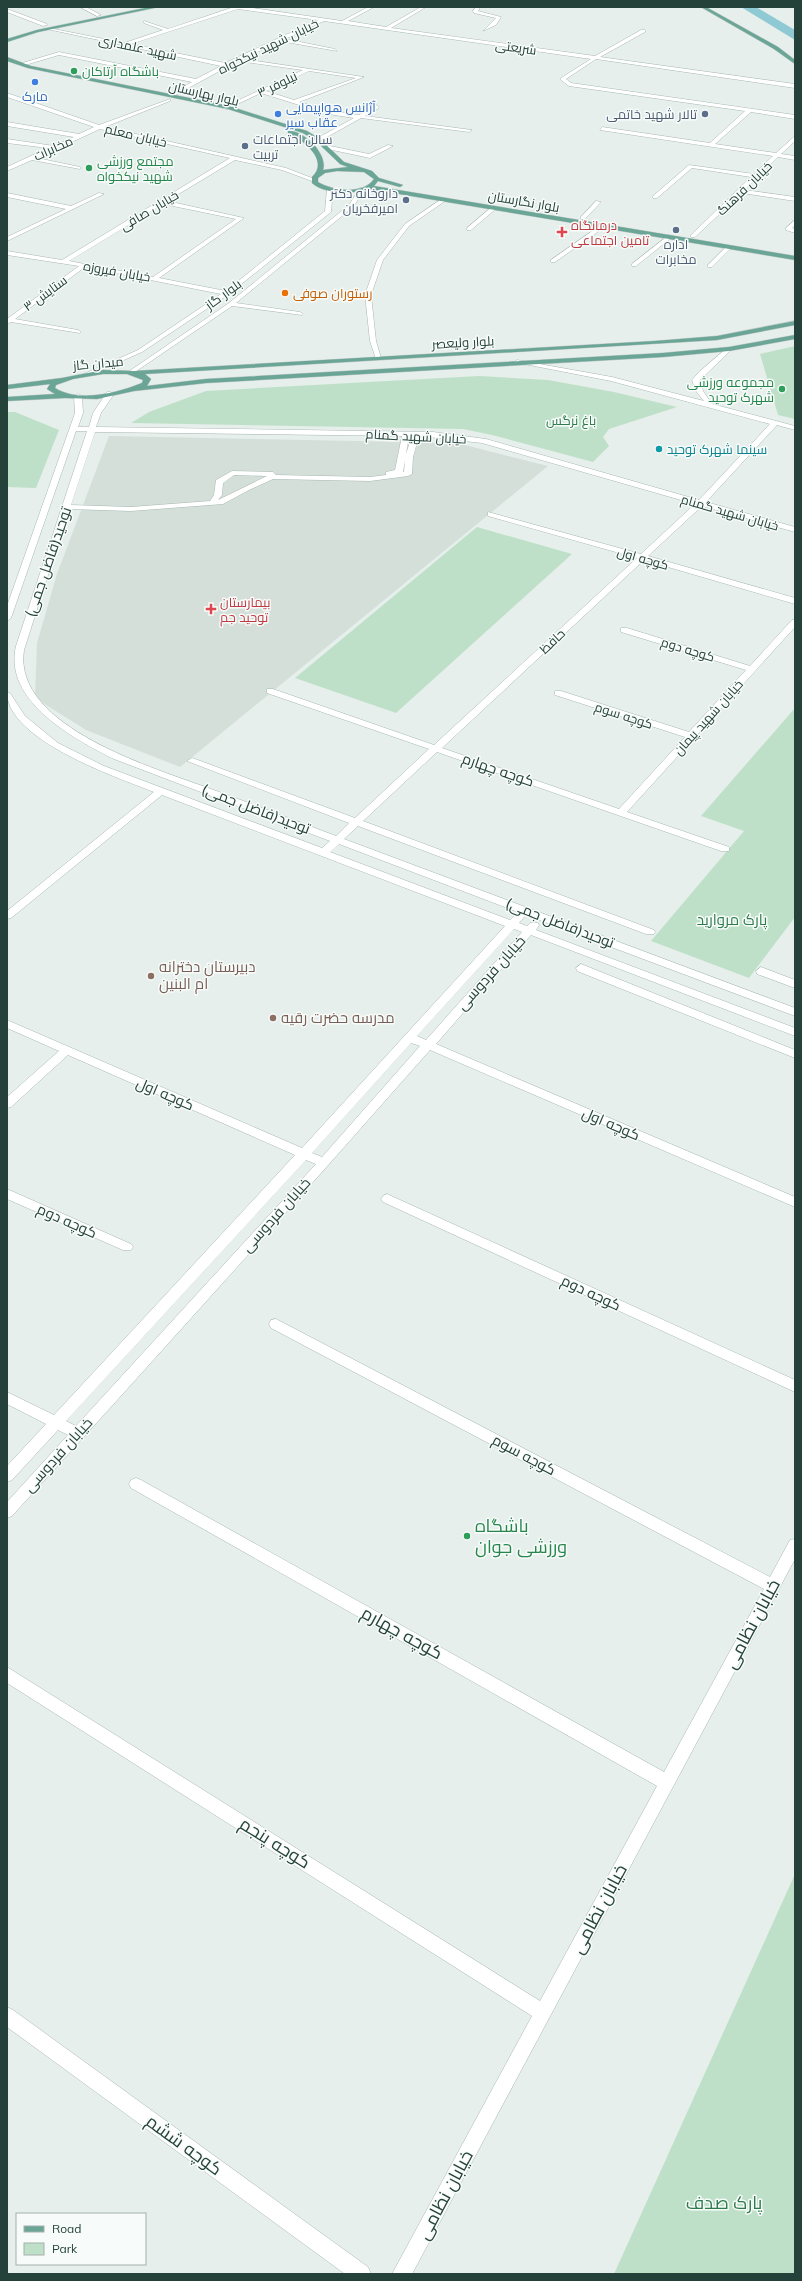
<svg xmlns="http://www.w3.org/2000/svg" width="802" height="2281" font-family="Mulish,Cairo,sans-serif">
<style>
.built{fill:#d4dfda}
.green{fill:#bfe0c8}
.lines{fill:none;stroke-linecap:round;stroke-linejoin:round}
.river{fill:#8ec9d4;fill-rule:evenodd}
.minor-casing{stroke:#a8b8b2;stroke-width:1}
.major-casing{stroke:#c2cac8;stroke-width:1}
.minor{fill:#fff;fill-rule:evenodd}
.major{fill:#6aa596;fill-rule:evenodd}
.leisure-dot{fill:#2e9e5b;stroke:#f7fbf9;stroke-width:1.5}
.shop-dot{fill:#3f7fe0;stroke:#f7fbf9;stroke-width:1.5}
.service-dot{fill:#5c6f8a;stroke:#f7fbf9;stroke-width:1.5}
.health-dot{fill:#e0444e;stroke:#f7fbf9;stroke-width:1.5}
.food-dot{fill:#e8710a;stroke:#f7fbf9;stroke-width:1.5}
.culture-dot{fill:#0f9aa8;stroke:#f7fbf9;stroke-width:1.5}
.education-dot{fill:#8d6e63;stroke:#f7fbf9;stroke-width:1.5}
.labels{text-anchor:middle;stroke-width:3;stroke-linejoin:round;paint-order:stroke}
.far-street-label{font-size:13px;fill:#24423a;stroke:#f7fbf9}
.far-leisure-label{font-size:13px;fill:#27864d;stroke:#f7fbf9;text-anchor:start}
.far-shop-label{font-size:13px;fill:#366cbe;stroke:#f7fbf9}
.far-service-label{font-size:13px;fill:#4e5e75;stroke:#f7fbf9;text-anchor:end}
.far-health-label{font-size:13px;fill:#be3a42;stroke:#f7fbf9;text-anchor:start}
.far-food-label{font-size:13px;fill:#c56008;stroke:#f7fbf9;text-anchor:start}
.far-park-label{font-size:13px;fill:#2d7a4b;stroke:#f7fbf9}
.far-culture-label{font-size:13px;fill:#0d838f;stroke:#f7fbf9;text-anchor:start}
.street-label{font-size:15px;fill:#24423a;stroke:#f7fbf9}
.park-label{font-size:15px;fill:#2d7a4b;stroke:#f7fbf9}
.education-label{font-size:15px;fill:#785e54;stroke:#f7fbf9;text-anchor:start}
.near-leisure-label{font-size:18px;fill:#27864d;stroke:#f7fbf9;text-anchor:start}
.near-street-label{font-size:18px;fill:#24423a;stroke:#f7fbf9}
.near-park-label{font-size:18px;fill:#2d7a4b;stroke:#f7fbf9}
</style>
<rect width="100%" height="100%" fill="#e6efeb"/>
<!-- built -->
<path class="built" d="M109,436L457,443L548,466L180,767L86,730L35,698L37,643L57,574Z"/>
<!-- green -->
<path class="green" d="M795,346V419L778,415L760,354Z
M479,376L548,380L614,392L677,407L609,429L603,437L609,446L593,462L492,435L463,429L131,423L149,412L206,391Z
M7,412H15L59,430L36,488L7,487Z
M477,527L572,554L396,713L295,678Z
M795,708V917L749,978L651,941L744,831L701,816Z
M795,1874V2274H614Z"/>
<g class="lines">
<!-- river -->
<path class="river" d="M741,7H756L795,30V40Z"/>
<defs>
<path id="minor" d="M80,7H86L101,15L97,16Z
M234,7H246L342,21L368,7H374L348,21L386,27L421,7H426L391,28L595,56L641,30H645V32L600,57L795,84V88L596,59L566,79L571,83L795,115V119L751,112L715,144L776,153L795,136V141L781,154L795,156V160L778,157L745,190L795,197V201L742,193L695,237H691V235L751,177L692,168L657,198H653V196L689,165L754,174L773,156L600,130L602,127L710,143L745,111L569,86L561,80V78L591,59L324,21L285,39L335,49L337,51L280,41L243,59L364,77L299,102L331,111L359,115L377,105L379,108L365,116L472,130L469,132L361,118L318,142L316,139L354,118L328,114L261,93L227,109L222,108L303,70L238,61L170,98L168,95L192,82L59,55L22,66L19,64L59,52L196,79L221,66L47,29L49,28L124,43L163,30L144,23V21L168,29ZM238,9L318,20L225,63L131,44ZM309,71L356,78L294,100L266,91Z
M476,7H480L478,11L501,17L496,25L483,31L496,18L474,13L473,11Z
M7,9L47,24V25L43,26L7,12Z
M7,93L99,125L170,99V101L105,127L286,168L317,180L312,181L282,170L235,160L167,201L244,218L159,278L226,291L325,211L327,189L330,187L333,189L331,212L229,294L142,352L90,375H86V373L138,350L221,294L85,267L15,319L78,330L81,332L80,333L11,322L7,324V319L79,266L7,255V251L62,260L230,158L100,129L37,158L80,167V169L32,160L7,171V167L48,148L7,143V139L54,146L74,137L7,126V122L79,134L94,127L7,97ZM163,204L236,219L153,277L69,261Z
M325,145L369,154L388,145L393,146L370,158L323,148Z
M360,188L365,189L353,207L236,303L300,312L303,314L302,315L232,306L132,374H128V372L229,303L349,205Z
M7,193L71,206L99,193L104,194L7,241V237L66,209L7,197Z
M443,198L448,199L409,226L383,260L371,295L376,341L381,358L376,359L370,341L365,295L377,260L405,224Z
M596,201L601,202L585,219H581V217Z
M493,206L498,207L471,230H467V228Z
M795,220V225L792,228L795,229V233L786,230V228Z
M601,225L606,226L555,262H551V260Z
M669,235L671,238L636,266H632V264Z
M727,246L732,247L712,267H708V265Z
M727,348L732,349L700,380L703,391L712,404L795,426V430L777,425L706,502L795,527V532L702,506L648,556L795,598V604L644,560L442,748L619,809L685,737L555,695V691H561L689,732L746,670L621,632V628H627L750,666L792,620L795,619V627L627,812L729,847V851H721L437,752L363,821L654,930L655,932L654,934H646L358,826L344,839L795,1008V1016L526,915L519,923L527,926L530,923H538L539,925L536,930L795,1028V1036L531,935L436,1044L795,1197V1207L430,1050C292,1207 152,1362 12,1516L7,1518V1502L68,1435L58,1430L12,1480L7,1482V1466L46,1424L7,1404V1392L54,1415L295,1155L68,1055L11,1107L7,1108V1097L59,1051L7,1028V1020L302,1148L505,926L162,795L11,918L7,919V911L154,792C116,777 7,740 7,692L10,693L25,716L58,743L104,766L322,848L330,841L114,759C74,739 3,701 16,646L87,431H76L11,618L7,621V606L75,413L74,396L78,394L82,396L83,413L78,427H89L93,413L107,392H110L114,394L101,413L96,427L433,432L486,439L699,500L770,424L611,381L514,362L517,360L612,377L704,401L696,391L692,380L699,372ZM95,432L402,436L395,470L386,472V475L370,477L276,475L273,472L232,471L216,480L214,495L210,501L131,507L71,505ZM409,436H412L406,454ZM419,436L482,443L695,504L641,554L488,512V516L637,558L434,745L273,689H267V693L429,749L355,818L195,759L192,758L187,761L349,823L336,836C294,820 252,804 211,789C157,769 12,727 24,650L69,509L131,511L223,504L249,490L273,479L370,481L408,476L412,474L413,457ZM405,460L404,472H403ZM234,475L267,476L218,500L222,495L223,483ZM339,844L518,912L510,920L330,852ZM514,929L522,932L426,1040L417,1036ZM411,1043L420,1046L322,1157L312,1153ZM306,1160L316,1164L76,1426L66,1421Z
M581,964L795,1050V1058L577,971L576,968Z
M761,967L795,980V988L757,974L756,971Z
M7,1189L131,1244L133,1247L131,1250H123L7,1199Z
M387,1194L795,1380V1392L383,1202L381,1199L383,1196Z
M276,1319L770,1577L790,1540L795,1539V1559L412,2274H392L532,2016L7,1683V1667L540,2001L657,1786L131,1488L129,1484L131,1480L136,1478L141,1480L664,1772L764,1589L271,1328L269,1324L271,1320Z
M7,2007L13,2010L368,2267L371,2274H345L7,2027Z"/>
<path id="major" d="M150,7H159L38,32L7,42V39L37,30Z
M701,7H706L778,47L795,60V64L774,49Z
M7,57L31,66L229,106L307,131L320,139L344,162L372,171L379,178L403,185L400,187L378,181L374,186L795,256V260L369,189C352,194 326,195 312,183V177C330,160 303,140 288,133V131C304,130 328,154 323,170L348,167L340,164L316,141L303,133L228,109L28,68L7,61ZM337,171L364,172L374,179C363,195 333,191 318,182V178L325,173Z
M795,321V325L717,340L145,374L151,379L147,386L206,379L663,353L729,347L795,335V339L729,351L663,357L206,383L134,391L97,399L65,398L7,401V397L55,394L47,389L50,384L7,389V385L62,378L103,370L134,371L655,341L717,336ZM103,374H127L143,380L142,383C117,393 79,403 55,388L56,385L73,379Z"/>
</defs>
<!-- minor casing -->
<use href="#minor" class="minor-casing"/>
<!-- major casing -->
<use href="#major" class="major-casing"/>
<!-- minor -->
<use href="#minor" class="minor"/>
<!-- major -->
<use href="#major" class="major"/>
</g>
<!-- markers -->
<g class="leisure-dot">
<circle cx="74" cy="71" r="4"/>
<circle cx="89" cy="168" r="4"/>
<circle cx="782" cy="389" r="4"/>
<circle cx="467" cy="1536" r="4"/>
</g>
<g class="shop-dot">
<circle cx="35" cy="82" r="4"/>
<circle cx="278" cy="114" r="4"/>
</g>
<g class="service-dot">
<circle cx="705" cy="114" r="4"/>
<circle cx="245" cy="146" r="4"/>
<circle cx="406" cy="200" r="4"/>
<circle cx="676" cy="230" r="4"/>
</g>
<g class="health-dot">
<path d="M560 226h4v4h4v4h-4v4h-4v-4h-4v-4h4z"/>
<path d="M209 603h4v4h4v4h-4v4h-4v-4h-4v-4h4z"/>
</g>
<circle class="food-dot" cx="285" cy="293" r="4"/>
<circle class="culture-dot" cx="659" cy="449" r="4"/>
<g class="education-dot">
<circle cx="151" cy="976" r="4"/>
<circle cx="273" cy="1018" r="4"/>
</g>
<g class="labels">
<!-- far-street labels -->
<g class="far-street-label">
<text transform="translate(268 46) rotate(-26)" y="5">خیابان شهید نیکخواه</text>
<text transform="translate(138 47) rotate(12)" y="5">شهید علمداری</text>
<text transform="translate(516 47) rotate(8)" y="5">شریعتی</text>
<text transform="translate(277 84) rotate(-26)" y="5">نیلوفر ۳</text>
<text transform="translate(204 93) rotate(13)" y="5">بلوار بهارستان</text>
<text transform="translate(136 135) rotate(13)" y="5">خیابان معلم</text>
<text transform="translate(53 148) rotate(-24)" y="5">مخابرات</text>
<text transform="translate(744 188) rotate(-44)" y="5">خیابان فرهنگ</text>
<text transform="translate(524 201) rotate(10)" y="5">بلوار نگارستان</text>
<text transform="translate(149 210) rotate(-31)" y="5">خیابان صافی</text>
<text transform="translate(117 271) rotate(10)" y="5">خیابان فیروزه</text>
<text transform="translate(45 293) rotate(-36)" y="5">ستایش ۳</text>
<text transform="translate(223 294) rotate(-36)" y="5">بلوار گاز</text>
<text transform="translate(463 342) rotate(-3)" y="5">بلوار ولیعصر</text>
<text transform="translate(98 363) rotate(-5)" y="5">میدان گاز</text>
<text transform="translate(416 436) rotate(3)" y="5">خیابان شهید گمنام</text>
<text transform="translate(730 512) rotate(16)" y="5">خیابان شهید گمنام</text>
<text transform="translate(643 558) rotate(16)" y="5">کوچه اول</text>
<text transform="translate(552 641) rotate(-43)" y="5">حافظ</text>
<text transform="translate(688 649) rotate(17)" y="5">کوچه دوم</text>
<text transform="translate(624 715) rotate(18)" y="5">کوچه سوم</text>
<text transform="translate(708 717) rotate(-48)" y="5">خیابان شهید پیمان</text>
</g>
<!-- far-leisure labels -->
<g class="far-leisure-label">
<text x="82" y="76">باشگاه آرتاکان</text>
<text x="97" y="166">مجتمع ورزشی<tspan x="97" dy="15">شهید نیکخواه</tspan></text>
<text x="774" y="387" text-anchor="end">مجموعه ورزشی<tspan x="774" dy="15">شهرک توحید</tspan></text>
</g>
<!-- far-shop labels -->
<g class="far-shop-label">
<text x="35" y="101">مارک</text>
<text x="286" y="112" text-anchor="start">آژانس هواپیمایی<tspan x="286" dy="15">عقاب سیر</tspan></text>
</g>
<!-- far-service labels -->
<g class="far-service-label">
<text x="697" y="119">تالار شهید خاتمی</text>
<text x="253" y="144" text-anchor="start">سالن اجتماعات<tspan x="253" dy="15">تربیت</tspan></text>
<text x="398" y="198">داروخانه دکتر<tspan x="398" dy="15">امیرفخریان</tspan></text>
<text x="676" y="249" text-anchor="middle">اداره<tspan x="676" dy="15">مخابرات</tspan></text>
</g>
<!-- far-health labels -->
<g class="far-health-label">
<text x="571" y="230">درمانگاه<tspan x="571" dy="15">تامین اجتماعی</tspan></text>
<text x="220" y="607">بیمارستان<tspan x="220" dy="15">توحید جم</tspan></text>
</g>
<!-- far-food labels -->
<g class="far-food-label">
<text x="293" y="298">رستوران صوفی</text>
</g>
<!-- far-park labels -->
<g class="far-park-label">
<text x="571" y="425">باغ نرگس</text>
</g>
<!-- far-culture labels -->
<g class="far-culture-label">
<text x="667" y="454">سینما شهرک توحید</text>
</g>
<!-- street labels -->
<g class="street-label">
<text transform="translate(48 562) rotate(-71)" y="5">توحید(فاضل جمی)</text>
<text transform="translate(498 770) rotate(19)" y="5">کوچه چهارم</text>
<text transform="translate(256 809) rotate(21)" y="5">توحید(فاضل جمی)</text>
<text transform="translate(560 923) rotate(21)" y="5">توحید(فاضل جمی)</text>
<text transform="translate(491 973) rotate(-48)" y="5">خیابان فردوسی</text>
<text transform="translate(165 1094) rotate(23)" y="5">کوچه اول</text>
<text transform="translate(611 1124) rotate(23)" y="5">کوچه اول</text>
<text transform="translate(276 1215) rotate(-48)" y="5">خیابان فردوسی</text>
<text transform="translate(67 1221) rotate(24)" y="5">کوچه دوم</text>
<text transform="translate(591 1293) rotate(25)" y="5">کوچه دوم</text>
<text transform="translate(58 1455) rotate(-48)" y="5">خیابان فردوسی</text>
<text transform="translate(524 1455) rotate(28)" y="5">کوچه سوم</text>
</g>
<!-- park labels -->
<g class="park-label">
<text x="732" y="925">پارک مروارید</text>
</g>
<!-- education labels -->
<g class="education-label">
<text x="159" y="972">دبیرستان دخترانه<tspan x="159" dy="17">ام البنین</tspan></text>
<text x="281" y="1023">مدرسه حضرت رقیه</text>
</g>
<!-- near-leisure labels -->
<g class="near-leisure-label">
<text x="475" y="1532">باشگاه<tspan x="475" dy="21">ورزشی جوان</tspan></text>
</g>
<!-- near-street labels -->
<g class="near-street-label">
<text transform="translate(752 1624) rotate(-62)" y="6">خیابان نظامی</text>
<text transform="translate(402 1633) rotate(29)" y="6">کوچه چهارم</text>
<text transform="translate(275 1843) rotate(32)" y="6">کوچه پنجم</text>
<text transform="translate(599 1909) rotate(-62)" y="6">خیابان نظامی</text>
<text transform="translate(184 2145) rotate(36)" y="6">کوچه ششم</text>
<text transform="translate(445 2195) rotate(-62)" y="6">خیابان نظامی</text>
</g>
<!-- near-park labels -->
<g class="near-park-label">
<text x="724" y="2209">پارک صدف</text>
</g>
</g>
<!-- border -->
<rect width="802" height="2281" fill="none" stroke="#24423a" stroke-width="16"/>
<!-- legend -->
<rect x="16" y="2213" width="130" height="52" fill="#f7fbf9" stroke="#a3b1ad"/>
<rect x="24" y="2226" width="20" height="6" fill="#6aa596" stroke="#a3b1ad"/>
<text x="52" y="2233" font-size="12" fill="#24423a">Road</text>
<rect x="24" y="2243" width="20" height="12" fill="#bfe0c8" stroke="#a3b1ad"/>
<text x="52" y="2253" font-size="12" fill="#24423a">Park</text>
</svg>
